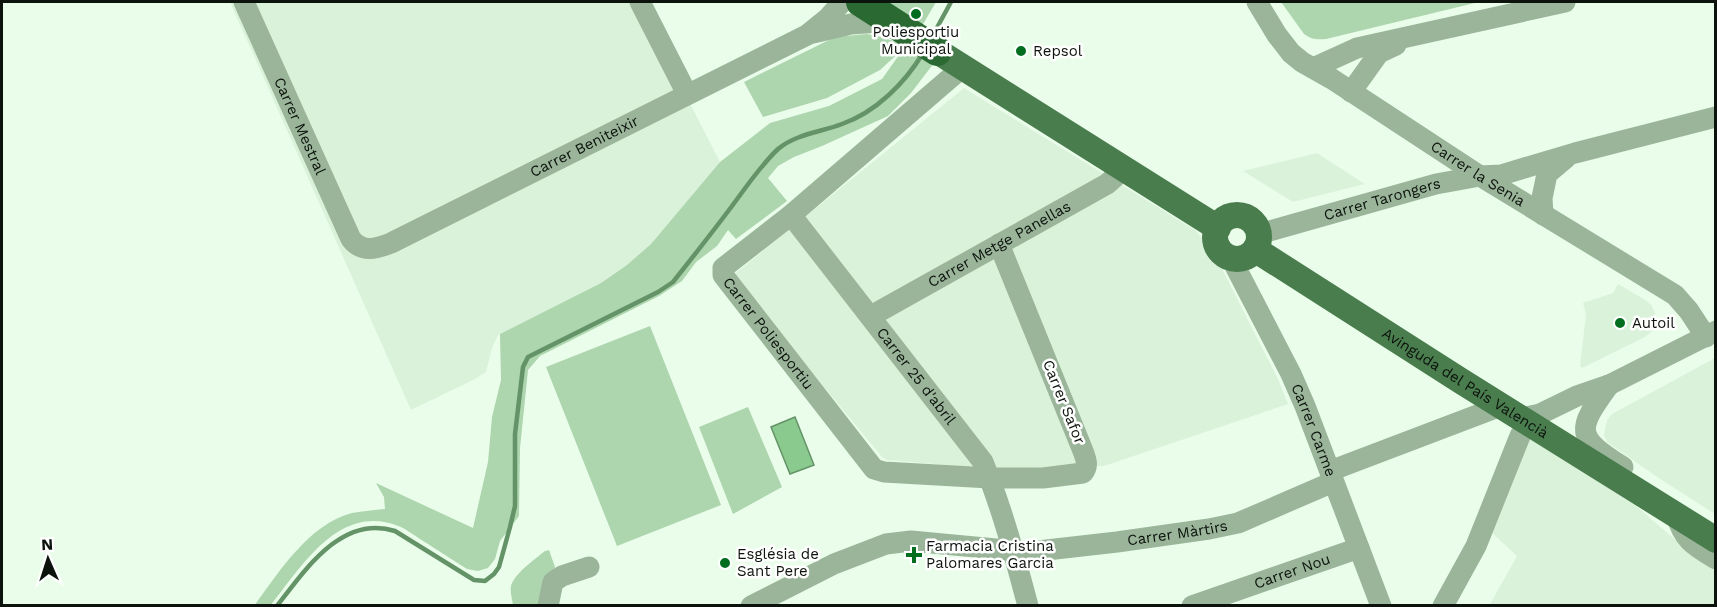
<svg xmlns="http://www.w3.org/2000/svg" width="1717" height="607" font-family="'Work Sans',sans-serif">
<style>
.built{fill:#daf2da}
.green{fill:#add5ae}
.water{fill:#8aca8e;stroke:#649367;stroke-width:1.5}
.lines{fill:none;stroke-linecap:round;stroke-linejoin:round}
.stream{stroke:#649367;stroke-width:4.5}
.minor{stroke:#9ab59a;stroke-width:21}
.major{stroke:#4a7d4e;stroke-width:26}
.highway{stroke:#2a6932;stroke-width:30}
.poi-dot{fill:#006e1e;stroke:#fff;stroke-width:2}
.labels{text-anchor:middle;stroke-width:5;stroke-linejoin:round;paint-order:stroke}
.poi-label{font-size:15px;fill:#0c120c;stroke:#fff;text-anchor:start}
.street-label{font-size:15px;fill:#0c120c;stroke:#fff}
</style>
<rect width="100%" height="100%" fill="#eafdea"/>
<!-- built -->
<path class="built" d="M230,2H638L720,162L651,244L627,265L601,283L498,335L492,348L486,372L475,379L411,410Z
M964,88L1195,230L1213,251L1278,379L1288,404L1104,466L994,469L887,460L882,457L732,276Z
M1317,153L1365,184L1293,202L1243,171Z
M1618,284L1647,301L1652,306L1655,314L1654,326L1650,333L1645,337L1582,368L1580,366L1586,314L1583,303L1613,293Z
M1715,358V514L1660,479L1607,442L1604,435L1607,420L1612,414Z
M1528,437L1636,506L1679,543L1715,565V605L1489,606L1517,556L1490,531Z"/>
<!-- green -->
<path class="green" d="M886,2H936L922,26Z
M1281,2H1479L1326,39C1317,40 1311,39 1304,34Z
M867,34C893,38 912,49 934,63L911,93L888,116L822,146L794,157L778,166L768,178L787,201L736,239L728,230L717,246L696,262L682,281L659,296L540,356L528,370L520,448L519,516L500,541L495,559L488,568L478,571L467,569C451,559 436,549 420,539C414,535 407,530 401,527C340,501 302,566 271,605L254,606C279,572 309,524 352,513C363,511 374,510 385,509L384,497L376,483L473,528L488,462L492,417L501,380L500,334L601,283L627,265L651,244L720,162L770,123L829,106L882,79L904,48L880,70L827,98L763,117L744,82L835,37Z
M650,326L721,505L617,546L546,367Z
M748,407L782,487L733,514L699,427Z
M549,550L555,567L549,582L544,605H513C512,599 510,592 511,586C514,574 535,559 545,551Z"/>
<!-- water -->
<path class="water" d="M795,417L814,465L790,474L771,427Z"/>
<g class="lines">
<!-- stream -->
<path class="stream" d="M933,35L951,2
M277,606C305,570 342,514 395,531L474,580L485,581L494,574L499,567L510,527L515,506V434L523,367L528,357L658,292L673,282C692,258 711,234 729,210C745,189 759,167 778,149C796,134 821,132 842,124C876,112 905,83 923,53"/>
<!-- minor -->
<g class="minor">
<path id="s1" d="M244,2L351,239C362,253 376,249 391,243L807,35L828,18L842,2"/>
<path d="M640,2L687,94"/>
<path id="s2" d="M1257,2L1277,35L1291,53L1302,62L1332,79L1480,176L1675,295L1689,311L1706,337"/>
<path d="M813,33L851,24L880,22L892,23"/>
<path id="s3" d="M963,67L791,215L723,268V275L874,469L884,472L990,478H1043L1083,473C1089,466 1086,459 1083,451L999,244"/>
<path d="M1313,68L1357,48L1565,2"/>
<path d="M1351,92L1379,53L1396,45"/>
<path id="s4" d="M791,215L983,462C1002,508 1015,557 1028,606"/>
<path d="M1543,215L1542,198L1547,174L1566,158"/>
<path id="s5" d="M1259,234L1436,184L1480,176L1501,175L1575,153L1716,117"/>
<path id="s6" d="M1235,259L1236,268L1291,374L1305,406L1381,606"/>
<path id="s7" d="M871,316L1107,184L1115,177L1121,166"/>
<path d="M1609,385C1576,430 1575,437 1623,467"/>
<path d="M1522,418L1540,414L1577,396L1609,385L1716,331"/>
<path d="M1330,471L1501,406"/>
<path d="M1676,514C1683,540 1694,546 1716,559"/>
<path d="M548,606L553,582L562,576L589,567"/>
<path id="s8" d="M751,606L834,564L886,544L911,541L1029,552L1117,542L1209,529L1238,523L1333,482"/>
<path id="s9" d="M1192,606L1359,548"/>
<path d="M1443,606L1476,546L1520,436"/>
</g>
<!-- major -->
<g class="major">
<path d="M937,51L1218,228"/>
<circle cx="1237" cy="237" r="22"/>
<path id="s10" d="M1256,250L1461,381L1716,540"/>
</g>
<!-- highway -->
<path class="highway" d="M861,2L937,51"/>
</g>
<!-- markers -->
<g class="poi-dot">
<circle cx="916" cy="14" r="6"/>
<circle cx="1021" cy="51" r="6"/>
<circle cx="1620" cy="323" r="6"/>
<path d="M911 546h6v6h6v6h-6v6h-6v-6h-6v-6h6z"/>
<circle cx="725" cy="563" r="6"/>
</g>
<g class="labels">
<!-- poi labels -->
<g class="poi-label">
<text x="916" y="37" text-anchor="middle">Poliesportiu<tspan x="916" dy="17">Municipal</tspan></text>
<text x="1033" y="56">Repsol</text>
<text x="1632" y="328">Autoil</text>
<text x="926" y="551">Farmacia Cristina<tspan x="926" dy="17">Palomares Garcia</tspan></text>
<text x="737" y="559">Església de<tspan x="737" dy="17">Sant Pere</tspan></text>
</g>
<!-- street labels -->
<g class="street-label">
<text dy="5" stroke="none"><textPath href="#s1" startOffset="136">Carrer Mestral</textPath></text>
<text dy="5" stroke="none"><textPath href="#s1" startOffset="520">Carrer Beniteixir</textPath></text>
<text dy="5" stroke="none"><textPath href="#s2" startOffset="284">Carrer la Senia</textPath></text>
<text dy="5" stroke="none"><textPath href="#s5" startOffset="128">Carrer Tarongers</textPath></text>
<text dy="5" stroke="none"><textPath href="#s7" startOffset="147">Carrer Metge Panellas</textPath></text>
<text dy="5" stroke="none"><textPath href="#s3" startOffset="394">Carrer Poliesportiu</textPath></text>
<text dy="5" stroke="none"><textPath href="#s4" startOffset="204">Carrer 25 d'abril</textPath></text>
<text dy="5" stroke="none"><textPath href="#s10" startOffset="248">Avinguda del País Valencià</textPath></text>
<text transform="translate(1064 402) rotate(68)" y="5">Carrer Safor</text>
<text dy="5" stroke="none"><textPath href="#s6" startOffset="189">Carrer Carme</textPath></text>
<text dy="5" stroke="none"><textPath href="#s8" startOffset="442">Carrer Màrtirs</textPath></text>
<text dy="5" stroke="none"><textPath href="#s9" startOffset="106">Carrer Nou</textPath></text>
</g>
</g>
<!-- border -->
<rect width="1717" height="607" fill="none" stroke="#0c120c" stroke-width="6"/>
<!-- north arrow -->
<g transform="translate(48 559) rotate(357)" stroke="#ffffff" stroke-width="4.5" paint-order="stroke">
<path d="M0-4.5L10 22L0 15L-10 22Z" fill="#0c120c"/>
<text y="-9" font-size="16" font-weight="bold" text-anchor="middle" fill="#0c120c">N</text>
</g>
</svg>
